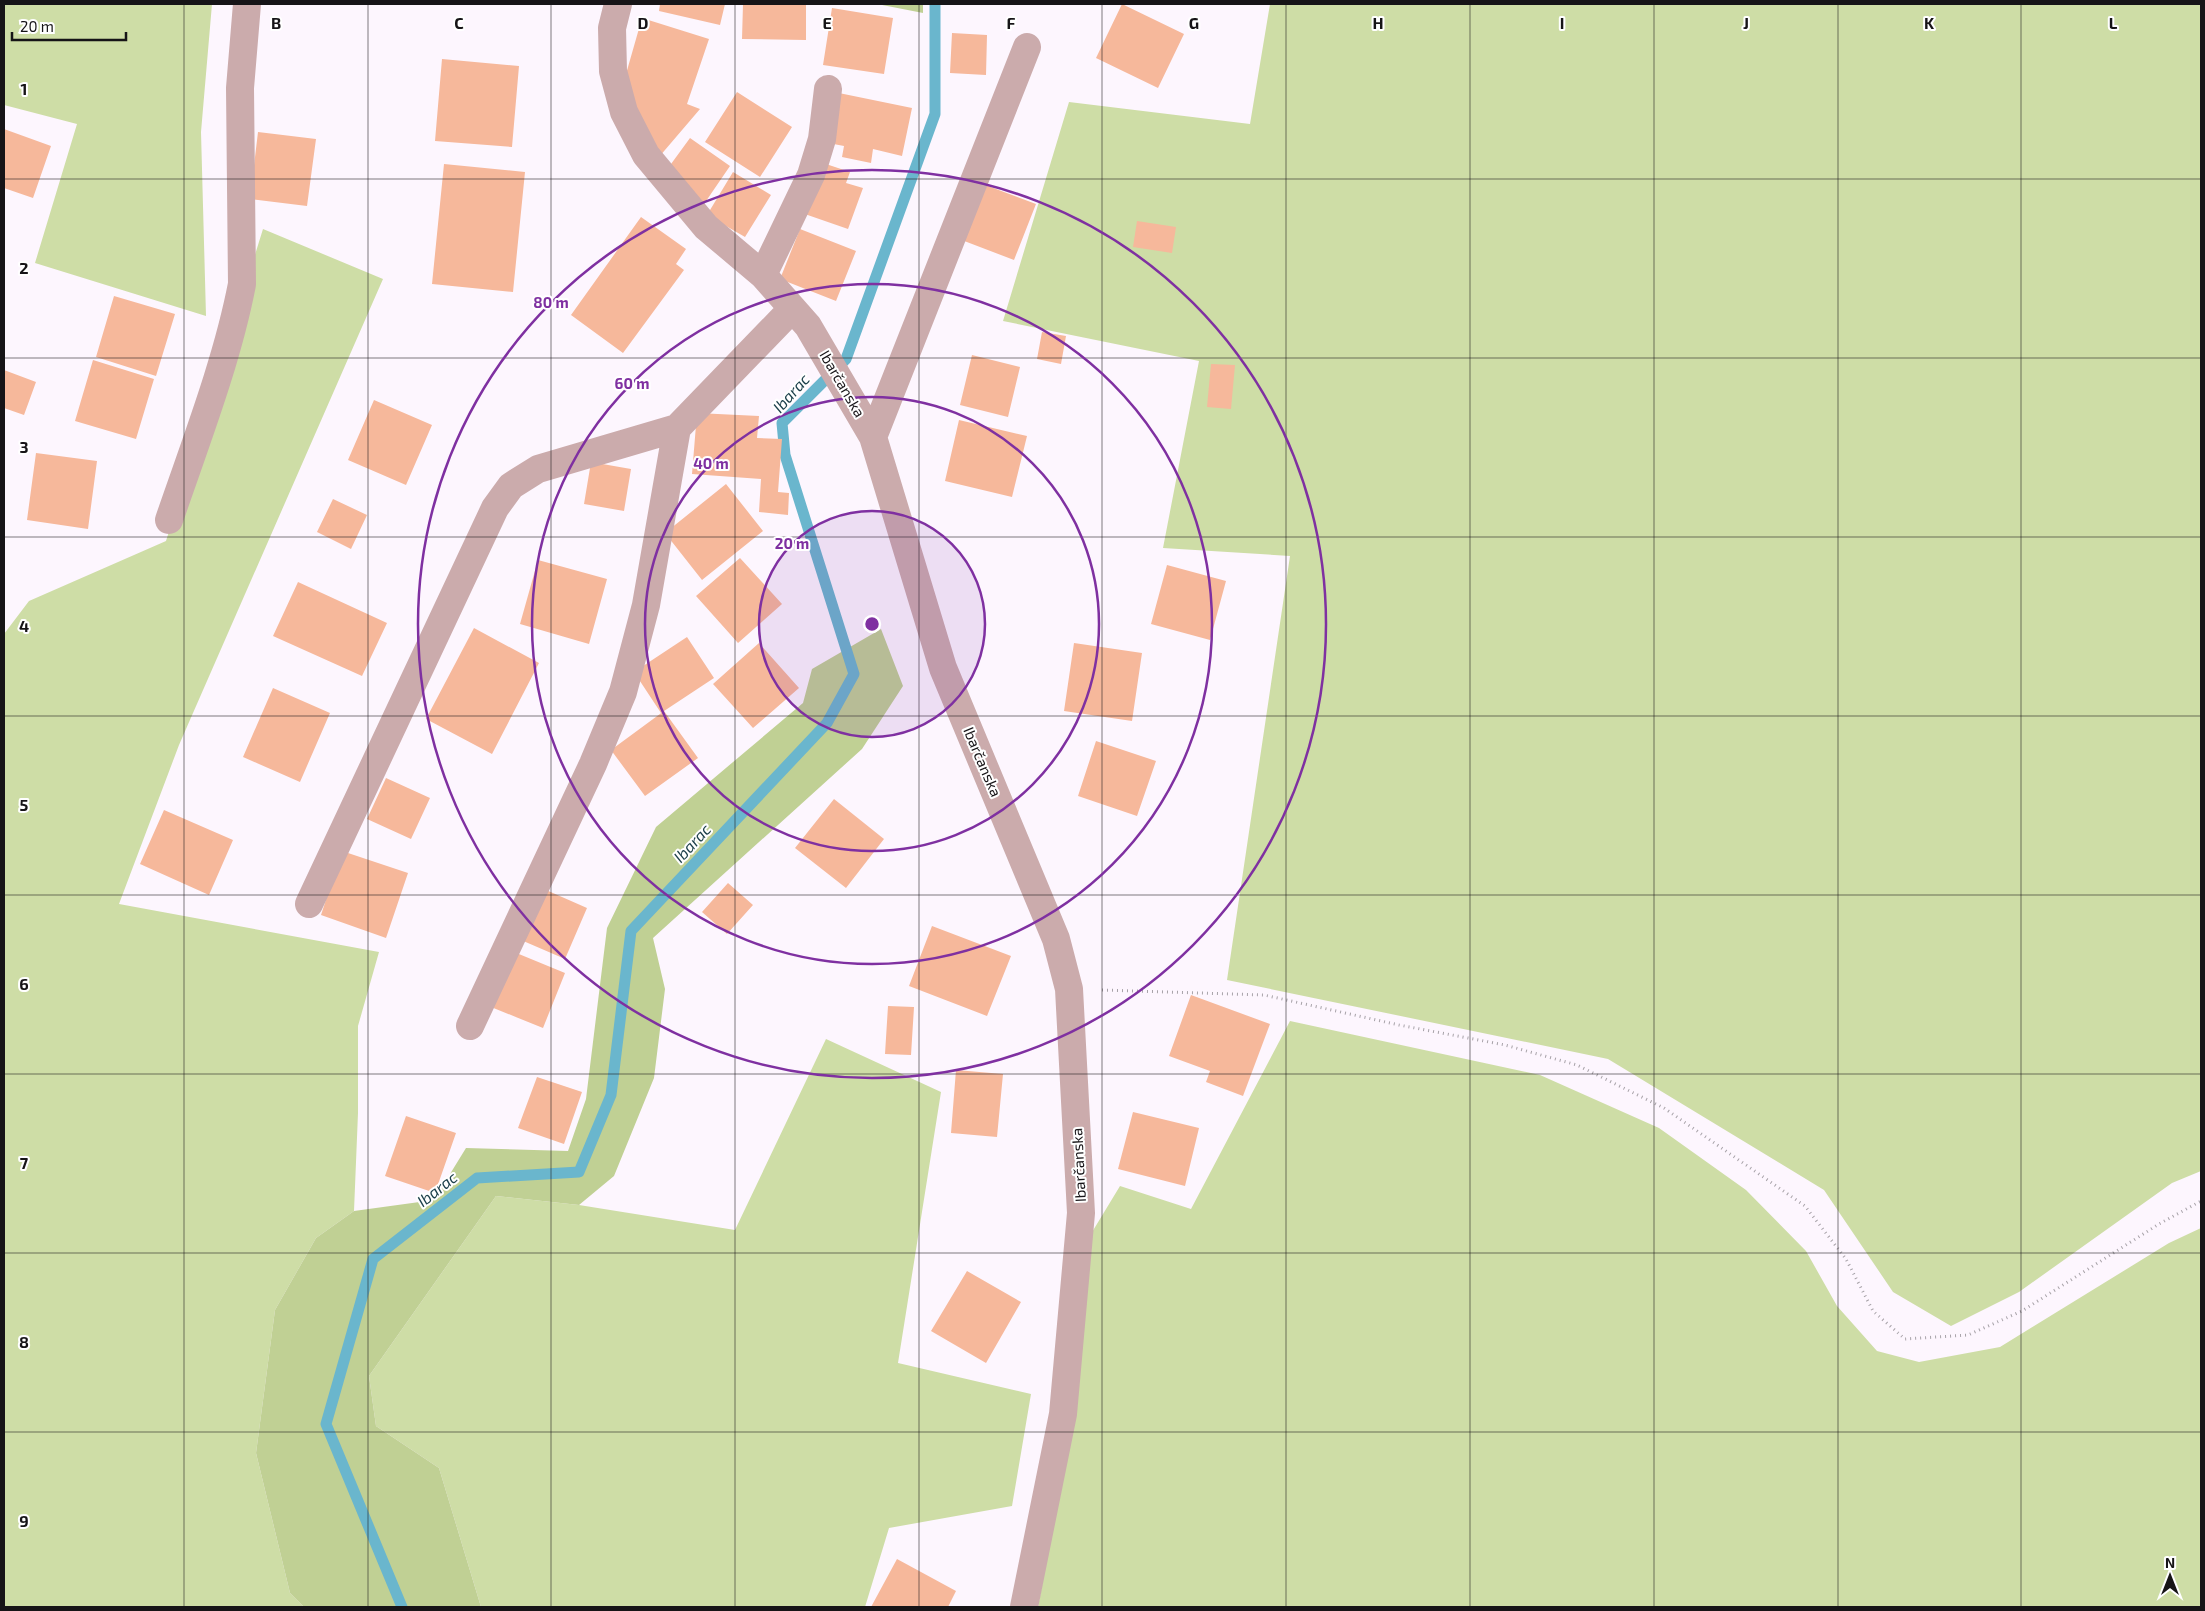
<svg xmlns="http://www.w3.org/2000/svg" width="2205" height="1611" font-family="'Exo 2',sans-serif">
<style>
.green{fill:#cedda6}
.forest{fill:#c0d094}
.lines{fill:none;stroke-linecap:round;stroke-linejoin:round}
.stream{stroke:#6ab6cd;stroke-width:11}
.building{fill:#f6b89b}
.path{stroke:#a7a2a8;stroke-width:3;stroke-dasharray:1 4;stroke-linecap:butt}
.minor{stroke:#cbabac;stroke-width:28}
.grid{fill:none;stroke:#161417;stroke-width:1;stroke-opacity:0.55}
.ring{fill:none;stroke:#7f30a1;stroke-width:2.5}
.labels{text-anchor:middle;stroke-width:4;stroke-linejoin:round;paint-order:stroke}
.street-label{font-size:15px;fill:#161417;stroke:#fff}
.water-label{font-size:16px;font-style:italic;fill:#1d404b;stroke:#fff}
.grid-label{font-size:16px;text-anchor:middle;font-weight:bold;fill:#161417;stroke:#fff;stroke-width:4;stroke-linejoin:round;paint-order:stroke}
.centre{fill:#7f30a1;stroke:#fff;stroke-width:2.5}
.ring-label{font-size:15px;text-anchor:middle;font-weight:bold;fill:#7f30a1;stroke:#fff;stroke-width:4;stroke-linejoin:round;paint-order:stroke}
</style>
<rect width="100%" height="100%" fill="#fdf6fe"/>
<!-- green -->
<path class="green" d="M4,4H212L201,132L206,316L35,263L77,124L4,105Z
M1270,4H2201V1171L2172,1183L2019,1292L1951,1326L1893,1292L1824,1190L1608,1059L1227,980L1290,556L1163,548L1199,361L1003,321L1069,102L1250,124Z
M263,229L383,279L179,745L119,904L379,952L358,1026V1113L354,1211L316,1238L275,1310L256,1453L290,1593L304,1607H4V634L29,601L166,541Z
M1290,1021L1540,1075L1659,1128L1746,1190L1806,1251L1837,1306L1877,1351L1919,1362L2000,1347L2169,1243L2201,1228V1607H1038L1076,1399L1083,1247L1120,1186L1191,1209Z
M826,1039L941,1092L898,1363L1031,1394L1012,1506L889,1528L865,1607H481L439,1468L376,1426L369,1376L496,1196L579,1205L735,1230Z"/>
<!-- forest -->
<path class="forest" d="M877,4H923V13Z
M881,629L903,686L862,749L653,938L665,989L654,1078L614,1176L579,1205L496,1196L369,1376L376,1426L439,1468L481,1607H304L290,1593L256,1453L275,1310L316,1238L354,1211L434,1200L466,1148L568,1151L586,1099L607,928L656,827L803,703L812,669Z"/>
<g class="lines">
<!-- stream -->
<path class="stream" d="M402,1607L326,1424L373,1259L477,1178L579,1172L611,1095L631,931L827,723L854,674L785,455L782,423L846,359L935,114V4"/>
</g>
<!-- building -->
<path class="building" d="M660,4H725L720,25L659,11Z
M743,4H806V40L742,39Z
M1122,4L1184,34L1158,88L1096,58Z
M832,8L893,18L884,74L823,65Z
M642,18L709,39L687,104L700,109L659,157L620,95Z
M952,33L987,35L986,75L950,73Z
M442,59L519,66L512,147L435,141Z
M737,92L792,127L760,177L705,142Z
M834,92L912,108L902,156L873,149L871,163L842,157L844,146L823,142Z
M4,129L51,146L33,198L4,188Z
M258,132L316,139L307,206L250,199Z
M690,138L730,166L704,204L663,175Z
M817,161L850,172L846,183L863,188L848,229L799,212Z
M444,164L525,172L513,292L432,284Z
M733,172L771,195L745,237L707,215Z
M980,183L1036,204L1014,260L959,239Z
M641,217L686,249L676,264L684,270L623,353L571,315Z
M1137,221L1176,227L1172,253L1133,247Z
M800,229L856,251L836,301L780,279Z
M114,296L175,314L156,376L96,357Z
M1042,332L1066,336L1061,364L1037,359Z
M972,355L1020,367L1008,417L960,405Z
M93,360L154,379L136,439L75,421Z
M1211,364L1235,365L1231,409L1207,407Z
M4,370L36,382L24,415L4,408Z
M374,400L432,425L406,485L348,460Z
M697,413L759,416L757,438L782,439L778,492L789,493L788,515L759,512L761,479L692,474Z
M959,420L1027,436L1012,497L945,481Z
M36,453L97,461L88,529L27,520Z
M591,462L631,469L624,511L584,504Z
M726,484L763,531L702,580L665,533Z
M333,499L367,515L351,549L317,532Z
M740,558L782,604L738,643L696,596Z
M538,560L607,579L589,644L520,624Z
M1167,565L1226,581L1210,640L1151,624Z
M298,582L387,623L362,676L273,636Z
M474,628L539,663L492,754L426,719Z
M687,637L714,678L661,713L634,672Z
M759,643L799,688L753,728L713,684Z
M1074,643L1142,653L1132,721L1064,711Z
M273,688L330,713L300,782L243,757Z
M664,711L698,758L645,796L611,750Z
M1096,741L1156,761L1137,816L1078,796Z
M386,778L430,798L411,839L367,819Z
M834,799L884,839L846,888L795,848Z
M164,810L233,840L209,895L140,864Z
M342,851L408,873L386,938L321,915Z
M728,883L753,905L727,934L702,912Z
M537,886L587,908L565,959L514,937Z
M932,926L1011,956L987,1016L909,986Z
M514,952L565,973L543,1028L491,1007Z
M1191,995L1270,1024L1243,1096L1206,1082L1210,1071L1169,1056Z
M888,1006L914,1007L911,1055L885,1054Z
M956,1070L1003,1074L997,1137L951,1133Z
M537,1077L582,1092L564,1144L518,1128Z
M1133,1112L1199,1128L1185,1186L1118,1169Z
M406,1116L456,1133L435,1193L385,1176Z
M967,1271L1021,1302L986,1363L931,1331Z
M897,1559L956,1591L948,1607H871Z"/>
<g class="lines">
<!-- path -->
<path class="path" d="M1102,990L1264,995L1399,1025L1505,1045L1577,1065L1664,1108L1805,1206L1846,1259L1873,1311L1905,1339L1968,1335L2022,1311L2159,1224L2201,1201"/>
<!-- minor -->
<path class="minor" d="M618,4L612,28L613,71L624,112L646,155L706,227L763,275L808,326L873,437L943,668L1056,939L1069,989L1081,1213L1063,1414L1024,1607
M763,275L811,175L822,139L828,89
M873,437L1027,47
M169,520C195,444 227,362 242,284L240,88L247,4
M309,904L495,508L511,486L538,469L677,428
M470,1026L593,764L623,692L646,605L677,428L792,309"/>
</g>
<!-- grid -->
<path class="grid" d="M184,4V1607M368,4V1607M551,4V1607M735,4V1607M919,4V1607M1102,4V1607M1286,4V1607M1470,4V1607M1654,4V1607M1838,4V1607M2021,4V1607M4,179H2201M4,358H2201M4,537H2201M4,716H2201M4,895H2201M4,1074H2201M4,1253H2201M4,1432H2201"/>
<!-- distance rings -->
<circle cx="872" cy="624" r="113" fill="#7f30a1" fill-opacity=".12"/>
<g class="ring">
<circle cx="872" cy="624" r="113"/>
<circle cx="872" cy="624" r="227"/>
<circle cx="872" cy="624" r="340"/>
<circle cx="872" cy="624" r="454"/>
</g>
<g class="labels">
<!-- street labels -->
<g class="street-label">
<text transform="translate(842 384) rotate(60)" y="5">Ibarčanska</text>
<text transform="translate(982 762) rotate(67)" y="5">Ibarčanska</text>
<text transform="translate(1079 1165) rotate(-93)" y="5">Ibarčanska</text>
</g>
<!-- water labels -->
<g class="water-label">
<text transform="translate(791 393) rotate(-48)" y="6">Ibarac</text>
<text transform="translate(692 843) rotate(-47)" y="6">Ibarac</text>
<text transform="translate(437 1189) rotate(-38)" y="6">Ibarac</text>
</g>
</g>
<g class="grid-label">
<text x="276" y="29">B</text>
<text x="459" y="29">C</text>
<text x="643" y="29">D</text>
<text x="827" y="29">E</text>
<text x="1011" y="29">F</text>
<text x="1194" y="29">G</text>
<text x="1378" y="29">H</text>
<text x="1562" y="29">I</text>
<text x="1746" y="29">J</text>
<text x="1929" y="29">K</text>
<text x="2113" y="29">L</text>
<text x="24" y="95">1</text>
<text x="24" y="274">2</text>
<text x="24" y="453">3</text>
<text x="24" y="632">4</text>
<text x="24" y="811">5</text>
<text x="24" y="990">6</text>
<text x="24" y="1169">7</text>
<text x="24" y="1348">8</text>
<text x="24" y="1527">9</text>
</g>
<circle cx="872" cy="624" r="8" class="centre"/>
<g class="ring-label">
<text x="551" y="308">80 m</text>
<text x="632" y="389">60 m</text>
<text x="711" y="469">40 m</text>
<text x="792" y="549">20 m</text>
</g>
<!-- border -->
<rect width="2205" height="1611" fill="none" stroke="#161417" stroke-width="10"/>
<!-- north arrow -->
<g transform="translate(2170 1576)" stroke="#ffffff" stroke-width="4" paint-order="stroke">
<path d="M0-4L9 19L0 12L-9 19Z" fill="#161417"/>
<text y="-8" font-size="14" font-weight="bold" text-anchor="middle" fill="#161417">N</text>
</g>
<!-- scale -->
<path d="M12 32v8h114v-8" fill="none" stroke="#161417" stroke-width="2.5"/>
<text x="20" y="32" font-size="15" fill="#161417" stroke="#ffffff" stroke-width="4" paint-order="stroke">20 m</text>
</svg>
